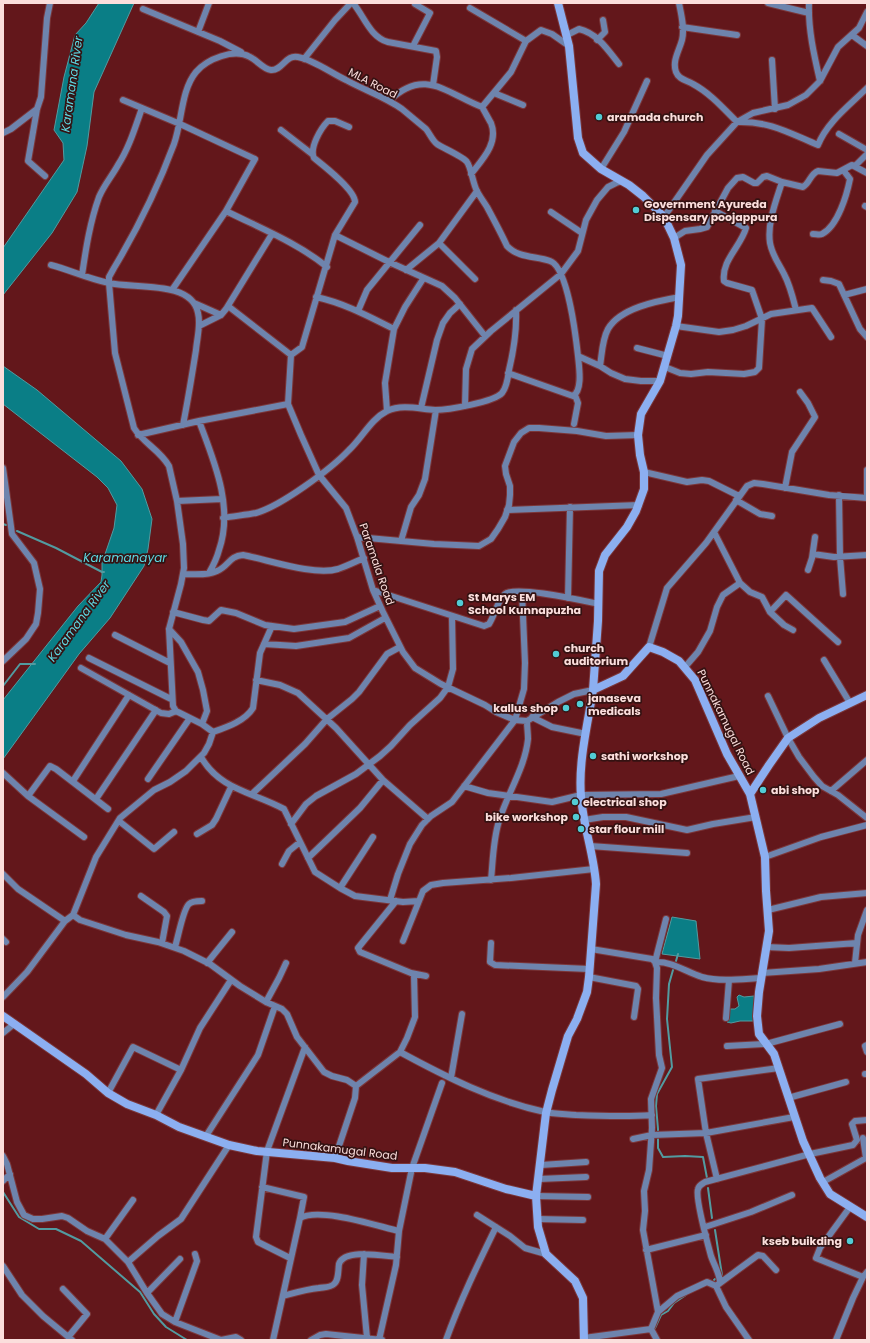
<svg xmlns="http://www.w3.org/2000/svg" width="870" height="1343" font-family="Poppins,sans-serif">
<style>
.water{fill:#0a7e86;stroke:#529ba0}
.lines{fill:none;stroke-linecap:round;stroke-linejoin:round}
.stream{stroke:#529ba0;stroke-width:2}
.street-casing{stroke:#7b373a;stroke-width:8}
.secondary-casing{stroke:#7b373a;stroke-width:10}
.street{stroke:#6e84ad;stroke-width:6}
.secondary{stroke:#8caff1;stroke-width:8}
.poi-dot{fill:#52ccd5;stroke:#341212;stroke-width:1.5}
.labels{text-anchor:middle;stroke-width:3.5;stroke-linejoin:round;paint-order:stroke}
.street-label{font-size:11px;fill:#fbdedc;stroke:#341212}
.poi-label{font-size:11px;font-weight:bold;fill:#fbdedc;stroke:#341212;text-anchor:start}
.water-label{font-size:12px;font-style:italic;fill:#5ed7e1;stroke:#341212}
</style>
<rect width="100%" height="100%" fill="#63171b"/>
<!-- water -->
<path class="water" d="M99,3H134L94,92L87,146L77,192L52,233L3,295V248L64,160L63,143L54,130L64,77L75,35L86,23Z
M3,366L37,390L121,461L142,489L152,519L148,549L144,566L110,618L79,654L3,759V700L78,606L101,582L102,575V563L114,528L117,505L108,488L97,477L3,404Z
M672,917L696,921L700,959L662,954Z
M739,995L744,997L754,996L756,1021H740L731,1023L727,1022L729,1020V1009H735L739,1006L737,997Z"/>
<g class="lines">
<!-- stream -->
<path class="stream" d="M3,524L6,525
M17,531L56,548L102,572H104
M3,686L20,664H35
M676,961L678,954
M673,970L669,984L667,1019L672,1067L657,1094L656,1106L658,1129V1148L663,1157L685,1156L703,1157L707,1178
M708,1188L712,1218
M3,1192L19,1217L39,1229H56L81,1241L140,1292L154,1314L166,1327L187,1340
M715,1230L722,1275
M714,1280L715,1279
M655,1328L661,1315L668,1311L674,1303L686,1295"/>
<defs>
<path id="street" d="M353,3C364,16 370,37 388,42L436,51L437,57L433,85
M679,3C681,14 685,28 682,40C679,51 672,61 676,72C679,80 687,80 693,84C710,93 724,109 737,122C770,121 789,133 818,145C827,122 850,105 867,88
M768,3L809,13
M809,3C808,29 814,55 820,81
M470,8L526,41
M143,9L220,41L241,52
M682,27L737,35
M198,32L209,3
M567,35L579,29C597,33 608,50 619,64
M852,35L867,46
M597,40L605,32L603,20
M413,46L430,13L415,4
M304,59L335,20L351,3
M772,60L775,109
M494,93L523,105
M123,100L180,124L255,159L226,211L172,290
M389,101C424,67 446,93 482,107L511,72L526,41L541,30L552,34L569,46
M281,130L312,154
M3,133L11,129L37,109
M839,134L867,150
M855,166L867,154
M601,169L624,132L647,81
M471,174C482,160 499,143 491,123C488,118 485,112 482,107
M45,176L28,161L37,109L41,97L47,18L50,3
M782,182C776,201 767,223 770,243C772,255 779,264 784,274C790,285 793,298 796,310
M865,206L867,207
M226,211C260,228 298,243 327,267
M551,212L582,233
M664,217L707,155L737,122L753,113L788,105L806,95L820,81L838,47L859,28L867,12
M813,234C816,234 820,235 822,234C838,226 847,194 850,179L844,171
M335,235L389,262L442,286L455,298L485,336
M674,238L685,231L700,229L707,227L728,188L737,178L743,177L754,183H757L763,177L767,176L782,182L803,187C810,183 810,174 818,171L837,173L852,165L867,173
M439,243L475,279
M51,265C70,270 89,279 109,283C133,289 192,280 198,313C201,325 197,338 196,350C192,375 188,400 183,425
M406,270L439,243L477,191
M82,275C86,248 90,222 99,197C104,185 112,176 118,165C129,148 135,128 142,108
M823,280L831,281L839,284L860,329L867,337
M844,295L867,289
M316,297C344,303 368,316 394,329
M194,303L221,315
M228,306L291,355L288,404L301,435L319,475L346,508L357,537L373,590L383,612L403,652L415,668L441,684L485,705L496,712L515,720L527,721L558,702L574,694L593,690
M358,311L367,290L420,225
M199,326L221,315L226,309L272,234
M676,326L719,332L733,330L746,326L771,314L812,308L831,337
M637,348L668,356
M291,355L302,347L335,235L355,202C355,190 324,166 314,158C309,148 321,128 328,121H335L349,127
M600,366C602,354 602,340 608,329C620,308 657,301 680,297
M665,367L680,373L691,374L708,372L744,374L755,372L759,368L762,319L752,290L727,283L724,281C721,261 741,246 746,228L715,211
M508,373L573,396C583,390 579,367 578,356
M465,406L466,369L472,349L491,331L561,274L578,251L586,220L597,200L608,187L616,183L622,181
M421,408L437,340L443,323L450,313L460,304
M387,411L385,383L394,329L405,307L423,279
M199,421C214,461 234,507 219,550C217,558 213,566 209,573
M574,424L578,403L575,395
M138,435L199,421L288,404
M3,468L12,534L34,563L40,589L38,613L36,624L26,639L3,661
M644,472L687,482L702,480L709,481L739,496
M785,488L792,452L815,417L808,403L800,392
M839,495L840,557L843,594
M867,498V470
M736,500L760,514L772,516
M177,501L222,499
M507,510L639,505
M223,518C234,516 246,515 256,513C281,506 331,469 349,450C362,438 371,419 387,411C402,404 419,409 435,410C448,410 494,402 502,393C507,387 508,377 509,370C514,349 517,331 516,310
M714,532L740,583L750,592L762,597L770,612L784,625L793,630
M357,537L434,544L479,546L491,539L498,529L505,517L509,505L510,495V486L506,474L505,466L514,442L521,433L529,428H539L577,431L606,436L638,435
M401,541L411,507L419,495L425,479L436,410
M813,554L834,557L867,555
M808,570L812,558L815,537
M183,574C193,574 207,576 217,571C229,566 229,556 243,555C269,560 314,576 338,569C347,566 355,562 364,558
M373,590L484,626L489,624C495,615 497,601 505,594C514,585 584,601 599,604
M568,598L570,507
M173,612L203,620L209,621L221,610L236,613L265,625L294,629L345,622L380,606
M770,612L786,595L838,642
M169,629L181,642L198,672L203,690L207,711L202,724
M115,635L170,663
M264,644L296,646L349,638L385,618
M649,647L667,588L706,543L747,486L754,483L763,484L829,495L867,498
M89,658L171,699
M824,660L850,703
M685,667L698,652L710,631L717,607L723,595L740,583
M81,668L161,713L169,714L176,711
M256,680L280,685L298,693L336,728L383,780L428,819
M768,696L788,738L799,757L814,777L822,786L838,795L867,818
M532,717L552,727L586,734
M213,732C227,727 245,721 253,708L260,653L272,626
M201,757C220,790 253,792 284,809L315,872L340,888L355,896L403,902L419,901L423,891L431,885L443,883L511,878L594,869
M3,773L28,796L84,837
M148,779L190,718
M73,781L129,695
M464,786L488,793L552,802L581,795L661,794L739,776
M831,791L867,760
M252,794L305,744L327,719L352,699L359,692L387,654L400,647
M28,796L50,766L56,769L108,809
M96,799L156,710
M584,820L603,817H626L687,830L713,824L756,817
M119,821L154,849L174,832
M291,824L306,804L316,796L356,774L380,756L391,746L410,725L440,698L448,687L453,669L452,617
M197,834L212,825L216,819L231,787
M590,846L687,853
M765,857L821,837L867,825
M308,858L360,808L383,780
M282,864L289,851L300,842
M3,874L18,889L65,921
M491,880C493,860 493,840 499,821C507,794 525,768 528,739C528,733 527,727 527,721
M340,888L373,837
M141,896L164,912L167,916L162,943
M390,900L398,874L410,844L422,825L431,816L452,802L515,720L524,689L525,663L522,592
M396,901L358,948L360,952L411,973L426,976
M768,910L821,897L867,893
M73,915L80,920L126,935L158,942L184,951L210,964L240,986L266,1002L282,1009L287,1014L297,1037L324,1072L332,1076L347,1080L356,1086L355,1098L335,1158
M666,919L655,962C672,961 686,972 702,977C721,982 742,979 761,978
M3,939L6,942
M403,941L419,901
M491,943L490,962L495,965L589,969
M175,947C178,938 183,909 189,904C192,901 198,901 202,901
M766,947L789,948L857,943
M591,949L652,959L655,962L657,968L656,998L659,1055L662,1068L651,1099L652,1128L649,1170L644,1191L645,1211L643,1230L658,1312L677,1296L707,1282L716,1286L726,1307L749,1340
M207,963L232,932
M855,963L858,935L867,910
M762,973L819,969L867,962
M589,977L636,986L638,989L634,1017
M3,997L27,972L65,921L73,915L96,857L120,818L154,790L170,782L186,771L204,753L209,744L213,732L202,724L176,711L173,706L169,629L181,584L184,568L183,544L177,501L169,466C159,449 144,444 134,428L115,353L109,283V277L114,268C138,228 158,187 174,144C182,122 181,90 196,72C207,59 234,48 250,57C257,60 263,69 271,70C282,71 286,54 298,57C314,60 331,73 346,80C364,90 385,97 402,109C408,114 420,124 426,129C430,134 432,140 437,144C443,148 464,157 467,162C471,167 473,184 477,191C480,197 484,202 487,207C494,220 501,233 507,246C518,258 536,256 550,261C568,267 576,338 578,356L600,366L611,373L625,379L641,381H660
M266,1002L279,978L286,963
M726,1018L729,980
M3,1033L14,1024
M867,1045L865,1046L867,1052
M727,1046L766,1044L840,1024
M400,1052C446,1077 494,1101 545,1112C555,1114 566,1114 576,1115C601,1116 626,1117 652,1115
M865,1074H867
M451,1078L462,1014
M356,1086L400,1052L407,1038L415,1017L414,974
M108,1093L133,1047L181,1070L200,1028L231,980
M788,1098L846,1082
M156,1115L181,1070
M206,1136L258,1055L275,1006
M633,1139L652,1135L706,1133L794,1117
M3,1156L7,1164L17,1202L24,1215L33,1219H42L62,1216L68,1218L87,1231L105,1239L128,1262L147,1293L162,1314L175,1322L221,1340L236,1337L241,1340
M541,1165L586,1162
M539,1179L586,1177
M717,1179L706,1133L698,1079L779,1068
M3,1181L10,1174
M823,1182L866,1158L863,1138
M262,1187L304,1197L300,1218
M536,1196L588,1197
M850,1207L820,1248L816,1258L863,1277
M477,1215L510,1236L525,1248L546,1254
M537,1219L583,1220
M705,1227L751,1212L792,1195
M105,1239L133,1200
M646,1250L706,1235
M364,1254L362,1285L367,1338
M290,1258L258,1242L256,1237L267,1151L305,1047
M128,1262L158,1236L181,1219L229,1145
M3,1266L22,1295L43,1316L72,1340
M720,1283L758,1255L763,1256L776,1270
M716,1286L720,1283C720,1274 714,1265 711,1256C708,1245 695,1197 698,1189C699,1185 702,1184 705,1182L810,1154L853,1145L857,1140L852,1124L855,1121L867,1120
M63,1289L87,1314L69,1336
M147,1293L180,1259
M283,1296C294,1293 307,1289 319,1288C323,1287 330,1288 334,1284C339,1280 338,1270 339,1264C344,1248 384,1256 397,1257
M175,1322L197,1261L195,1254
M584,1338L651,1329
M273,1340L300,1218C320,1207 377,1226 399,1231
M311,1340L320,1335L326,1334L382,1340
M379,1340L396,1265L399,1231L412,1168L442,1083
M446,1340C460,1301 478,1264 496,1227
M657,1340L651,1329L658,1312
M836,1340L853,1298L863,1277L867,1272"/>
<path id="secondary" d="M558,3L569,46L578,138L583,153L601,169L629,185L643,196L664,217L674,238L681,265L678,316L676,326L660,381L641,414L638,435L640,455L644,472V489L636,511L627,527L605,555L599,571L598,621L593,690
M750,794L769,765L788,738L819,718L867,695
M3,1016L86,1074L108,1093L127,1104L156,1115L179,1127L229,1145L257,1151L335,1158L348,1161L392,1168H425L455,1172L506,1189L536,1196
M584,1340L583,1298L575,1281L546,1254L538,1227L536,1196L546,1113L552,1090L568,1036L577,1019L587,992L589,977L596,884C594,854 583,826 581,796C578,762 588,723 593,690L623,676L649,647L663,652L679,661L695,680L727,754L750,794L765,857L766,891L769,931L759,992L757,1016L759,1034L774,1054L803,1141L820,1178L830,1194L867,1217"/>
</defs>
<!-- street casing -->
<use href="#street" class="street-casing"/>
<!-- secondary casing -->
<use href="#secondary" class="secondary-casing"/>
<!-- street -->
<use href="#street" class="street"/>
<!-- secondary -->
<use href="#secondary" class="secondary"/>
</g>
<!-- markers -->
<g class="poi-dot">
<circle cx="599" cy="117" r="4"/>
<circle cx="636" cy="210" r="4"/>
<circle cx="460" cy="603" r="4"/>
<circle cx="556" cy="654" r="4"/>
<circle cx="580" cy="704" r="4"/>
<circle cx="566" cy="708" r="4"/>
<circle cx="593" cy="756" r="4"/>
<circle cx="763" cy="790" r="4"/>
<circle cx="575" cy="802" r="4"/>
<circle cx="576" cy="817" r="4"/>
<circle cx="581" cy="829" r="4"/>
<circle cx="850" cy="1241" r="4"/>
</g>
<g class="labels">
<!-- street labels -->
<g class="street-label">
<text transform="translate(373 83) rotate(27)" y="4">MLA Road</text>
<text transform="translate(377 564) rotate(71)" y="4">Paramala Road</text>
<text transform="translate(726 722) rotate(64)" y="4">Punnakamugal Road</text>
<text transform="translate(340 1149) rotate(7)" y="4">Punnakamugal Road</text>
</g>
<!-- poi labels -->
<g class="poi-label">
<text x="607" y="121">aramada church</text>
<text x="644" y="208">Government Ayureda<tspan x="644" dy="13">Dispensary poojappura</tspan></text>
<text x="468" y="601">St Marys EM<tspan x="468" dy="13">School Kunnapuzha</tspan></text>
<text x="564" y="652">church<tspan x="564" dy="13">auditorium</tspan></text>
<text x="588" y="702">janaseva<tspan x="588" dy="13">medicals</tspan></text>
<text x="558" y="712" text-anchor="end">kallus shop</text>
<text x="601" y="760">sathi workshop</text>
<text x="771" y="794">abi shop</text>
<text x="583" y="806">electrical shop</text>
<text x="568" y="821" text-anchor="end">bike workshop</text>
<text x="589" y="833">star flour mill</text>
<text x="842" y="1245" text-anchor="end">kseb buikding</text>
</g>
<!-- water labels -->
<g class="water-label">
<text transform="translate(72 84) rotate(-82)" y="4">Karamana River</text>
<text x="125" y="562">Karamanayar</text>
<text transform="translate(79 621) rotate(-54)" y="4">Karamana River</text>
</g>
</g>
<!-- border -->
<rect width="870" height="1343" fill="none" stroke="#fbdedc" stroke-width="8"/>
</svg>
